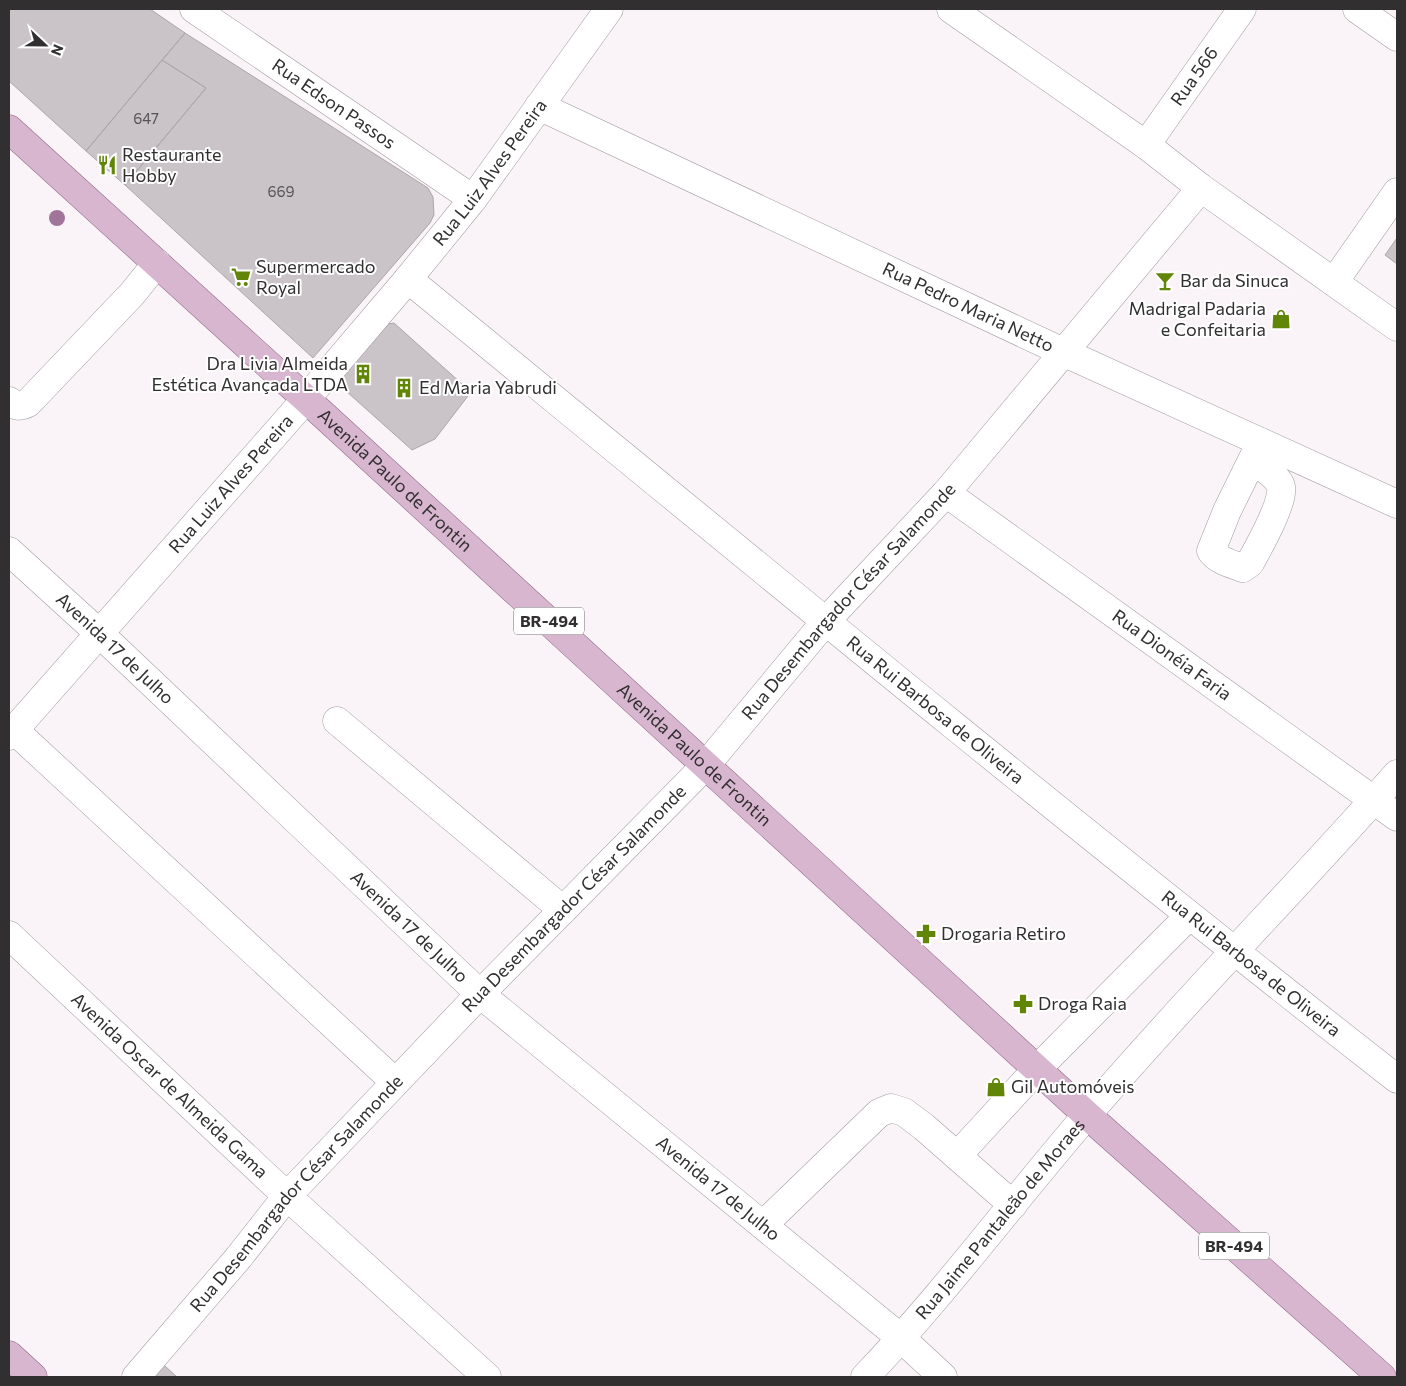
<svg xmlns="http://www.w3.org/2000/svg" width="1406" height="1386" font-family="Commissioner,sans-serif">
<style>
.building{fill:#cac4c8;stroke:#aca6aa}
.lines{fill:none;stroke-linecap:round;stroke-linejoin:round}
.minor-casing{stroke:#a19b9f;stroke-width:29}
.major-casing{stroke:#8e6783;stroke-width:29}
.minor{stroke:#fff;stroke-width:28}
.major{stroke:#d9b6d0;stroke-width:28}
.tree{fill:#a17599}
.labels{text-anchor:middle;stroke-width:4;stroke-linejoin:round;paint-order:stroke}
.number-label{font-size:15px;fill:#575456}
.shield{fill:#fff;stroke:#6f6d6e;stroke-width:1}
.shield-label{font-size:16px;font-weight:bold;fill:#312f30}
.street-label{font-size:18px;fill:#312f30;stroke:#fff}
.poi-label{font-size:18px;fill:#312f30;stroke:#fff;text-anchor:start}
</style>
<rect width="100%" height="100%" fill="#faf4f8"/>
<!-- building -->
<path class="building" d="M9,9H150L185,33L86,151L9,81Z
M185,33L428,188L433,197L434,215L430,223L313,358L125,185L206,88L162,60Z
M162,60L206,88L125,185L86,151Z
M1397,238V264L1385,255Z
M394,323L471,392L435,439L412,450L337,383L373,326Z
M359,362L368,378L365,380L356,367Z
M155,1357L177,1377H137Z"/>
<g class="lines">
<defs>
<g id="minor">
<path id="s1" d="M194,9L473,199"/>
<path d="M951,9L1146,145L1201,188L1397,327"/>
<path d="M1357,9L1397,37"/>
<path id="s2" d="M539,106L1063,352L1397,504"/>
<path id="s3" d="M1146,145L1242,9"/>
<path id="s4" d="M408,279C736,548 1063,818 1397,1079"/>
<path d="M1334,282L1397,192"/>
<path d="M9,401C16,407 20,407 28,403L132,294L157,263"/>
<path d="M1253,461C1262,467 1275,474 1280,484C1288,496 1257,550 1250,563L1243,568C1232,564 1218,561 1211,551L1227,511L1261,442"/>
<path id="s5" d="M946,493L1397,817"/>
<path id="s6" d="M9,551L100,634L480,994L902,1339L943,1377"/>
<path d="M337,721L563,910"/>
<path d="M14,730L395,1082"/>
<path id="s7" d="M9,736L306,399L408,279L473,199L609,9"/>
<path id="s8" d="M9,935L287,1196L487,1377"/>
<path d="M957,1156L1037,1069L1189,916"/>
<path d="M763,1225L879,1113L891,1108L904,1112L924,1127L1013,1205"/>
<path id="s9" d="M136,1377L239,1257L287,1196L480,994L706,765L825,622L946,493L1201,188"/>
<path id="s10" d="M865,1377C944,1294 1012,1202 1087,1115C1187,998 1295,889 1397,774"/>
</g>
<g id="major">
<path id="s11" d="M9,129L306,399L1087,1115L1382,1377"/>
<path d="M9,1355L33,1377"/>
</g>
</defs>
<!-- minor casing -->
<use href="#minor" class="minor-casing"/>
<!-- major casing -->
<use href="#major" class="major-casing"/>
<!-- minor -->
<use href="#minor" class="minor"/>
<!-- major -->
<use href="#major" class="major"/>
</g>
<!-- trees -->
<circle class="tree" cx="57" cy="218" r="8"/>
<!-- icons -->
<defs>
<symbol id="restaurant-bare" viewBox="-9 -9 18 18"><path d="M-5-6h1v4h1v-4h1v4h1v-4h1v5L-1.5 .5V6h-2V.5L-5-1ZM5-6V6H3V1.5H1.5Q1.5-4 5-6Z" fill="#618507" stroke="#fff" stroke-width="2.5" paint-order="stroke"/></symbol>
<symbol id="supermarket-bare" viewBox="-9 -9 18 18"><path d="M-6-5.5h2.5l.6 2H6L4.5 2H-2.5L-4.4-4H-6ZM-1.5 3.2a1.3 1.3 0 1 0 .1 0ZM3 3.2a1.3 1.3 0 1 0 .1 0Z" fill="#618507" stroke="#fff" stroke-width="2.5" paint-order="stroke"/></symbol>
<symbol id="bar-bare" viewBox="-9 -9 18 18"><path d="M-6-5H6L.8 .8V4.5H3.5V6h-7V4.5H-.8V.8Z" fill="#618507" stroke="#fff" stroke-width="2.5" paint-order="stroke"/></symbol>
<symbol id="shop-bare" viewBox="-9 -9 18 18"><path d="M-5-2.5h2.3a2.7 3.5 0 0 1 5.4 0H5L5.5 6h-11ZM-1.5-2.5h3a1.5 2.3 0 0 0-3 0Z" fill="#618507" stroke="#fff" stroke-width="2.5" paint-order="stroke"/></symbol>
<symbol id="building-bare" viewBox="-9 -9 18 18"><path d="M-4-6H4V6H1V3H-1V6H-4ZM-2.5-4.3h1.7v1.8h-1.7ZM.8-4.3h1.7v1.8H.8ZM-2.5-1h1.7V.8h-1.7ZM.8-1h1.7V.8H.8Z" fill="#618507" stroke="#fff" stroke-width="2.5" paint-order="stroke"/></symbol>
<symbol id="pharmacy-bare" viewBox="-9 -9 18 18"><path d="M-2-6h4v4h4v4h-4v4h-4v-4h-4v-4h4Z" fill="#618507" stroke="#fff" stroke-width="2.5" paint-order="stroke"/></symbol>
</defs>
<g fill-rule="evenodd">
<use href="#restaurant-bare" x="93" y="151" width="28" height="28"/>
<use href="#supermarket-bare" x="227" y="263" width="28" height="28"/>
<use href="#bar-bare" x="1151" y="267" width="28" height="28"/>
<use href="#shop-bare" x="1267" y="305" width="28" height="28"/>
<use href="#building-bare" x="349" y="360" width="28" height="28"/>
<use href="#building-bare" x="390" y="374" width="28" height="28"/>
<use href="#pharmacy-bare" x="912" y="920" width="28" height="28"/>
<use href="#pharmacy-bare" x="1009" y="990" width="28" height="28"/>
<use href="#shop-bare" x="982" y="1073" width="28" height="28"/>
</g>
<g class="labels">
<!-- number labels -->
<g class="number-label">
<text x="146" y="124">647</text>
<text x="281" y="197">669</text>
</g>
<!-- shield labels -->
<g class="shield">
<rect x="514" y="607.5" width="70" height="27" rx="4"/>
<rect x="1199" y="1232.5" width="70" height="27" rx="4"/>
</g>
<g class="shield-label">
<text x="549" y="627">BR-494</text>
<text x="1234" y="1252">BR-494</text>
</g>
<!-- street labels -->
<g class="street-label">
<text dy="6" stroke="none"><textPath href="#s3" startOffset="84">Rua 566</textPath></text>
<text dy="6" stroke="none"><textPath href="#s1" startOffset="169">Rua Edson Passos</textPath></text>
<text dy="6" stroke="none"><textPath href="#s7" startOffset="741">Rua Luiz Alves Pereira</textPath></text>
<text dy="6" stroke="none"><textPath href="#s2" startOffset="474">Rua Pedro Maria Netto</textPath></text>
<text dy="6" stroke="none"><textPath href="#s11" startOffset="522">Avenida Paulo de Frontin</textPath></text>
<text dy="6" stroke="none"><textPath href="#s7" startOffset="336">Rua Luiz Alves Pereira</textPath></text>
<text dy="6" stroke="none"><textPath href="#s9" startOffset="1054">Rua Desembargador César Salamonde</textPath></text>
<text dy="6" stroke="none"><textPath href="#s6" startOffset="144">Avenida 17 de Julho</textPath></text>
<text dy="6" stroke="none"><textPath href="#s5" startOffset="278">Rua Dionéia Faria</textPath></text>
<text dy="6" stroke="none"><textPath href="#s4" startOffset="681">Rua Rui Barbosa de Oliveira</textPath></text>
<text dy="6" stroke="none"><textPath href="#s11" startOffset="928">Avenida Paulo de Frontin</textPath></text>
<text dy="6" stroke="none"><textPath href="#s9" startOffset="649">Rua Desembargador César Salamonde</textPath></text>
<text dy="6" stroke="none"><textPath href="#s6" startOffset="549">Avenida 17 de Julho</textPath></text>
<text dy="6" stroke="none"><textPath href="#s4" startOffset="1086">Rua Rui Barbosa de Oliveira</textPath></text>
<text dy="6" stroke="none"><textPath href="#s8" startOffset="220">Avenida Oscar de Almeida Gama</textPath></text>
<text dy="6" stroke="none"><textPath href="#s6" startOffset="954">Avenida 17 de Julho</textPath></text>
<text dy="6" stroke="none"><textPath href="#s9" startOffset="244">Rua Desembargador César Salamonde</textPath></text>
<text dy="6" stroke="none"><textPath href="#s10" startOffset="208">Rua Jaime Pantaleão de Moraes</textPath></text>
</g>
<!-- poi labels -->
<g class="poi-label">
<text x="122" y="161">Restaurante<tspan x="122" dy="21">Hobby</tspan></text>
<text x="256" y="273">Supermercado<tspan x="256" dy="21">Royal</tspan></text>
<text x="1180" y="287">Bar da Sinuca</text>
<text x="1266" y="315" text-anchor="end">Madrigal Padaria<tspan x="1266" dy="21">e Confeitaria</tspan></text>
<text x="348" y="370" text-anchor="end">Dra Livia Almeida<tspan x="348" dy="21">Estética Avançada LTDA</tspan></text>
<text x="419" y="394">Ed Maria Yabrudi</text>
<text x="941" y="940">Drogaria Retiro</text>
<text x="1038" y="1010">Droga Raia</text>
<text x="1011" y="1093">Gil Automóveis</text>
</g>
</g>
<!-- border -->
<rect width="1406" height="1386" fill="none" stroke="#312f30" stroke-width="20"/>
<!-- north arrow -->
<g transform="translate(45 45) rotate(112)" stroke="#ffffff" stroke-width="4" paint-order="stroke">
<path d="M0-4L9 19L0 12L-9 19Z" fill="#312f30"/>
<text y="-8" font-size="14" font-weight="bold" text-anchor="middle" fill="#312f30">N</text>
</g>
</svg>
